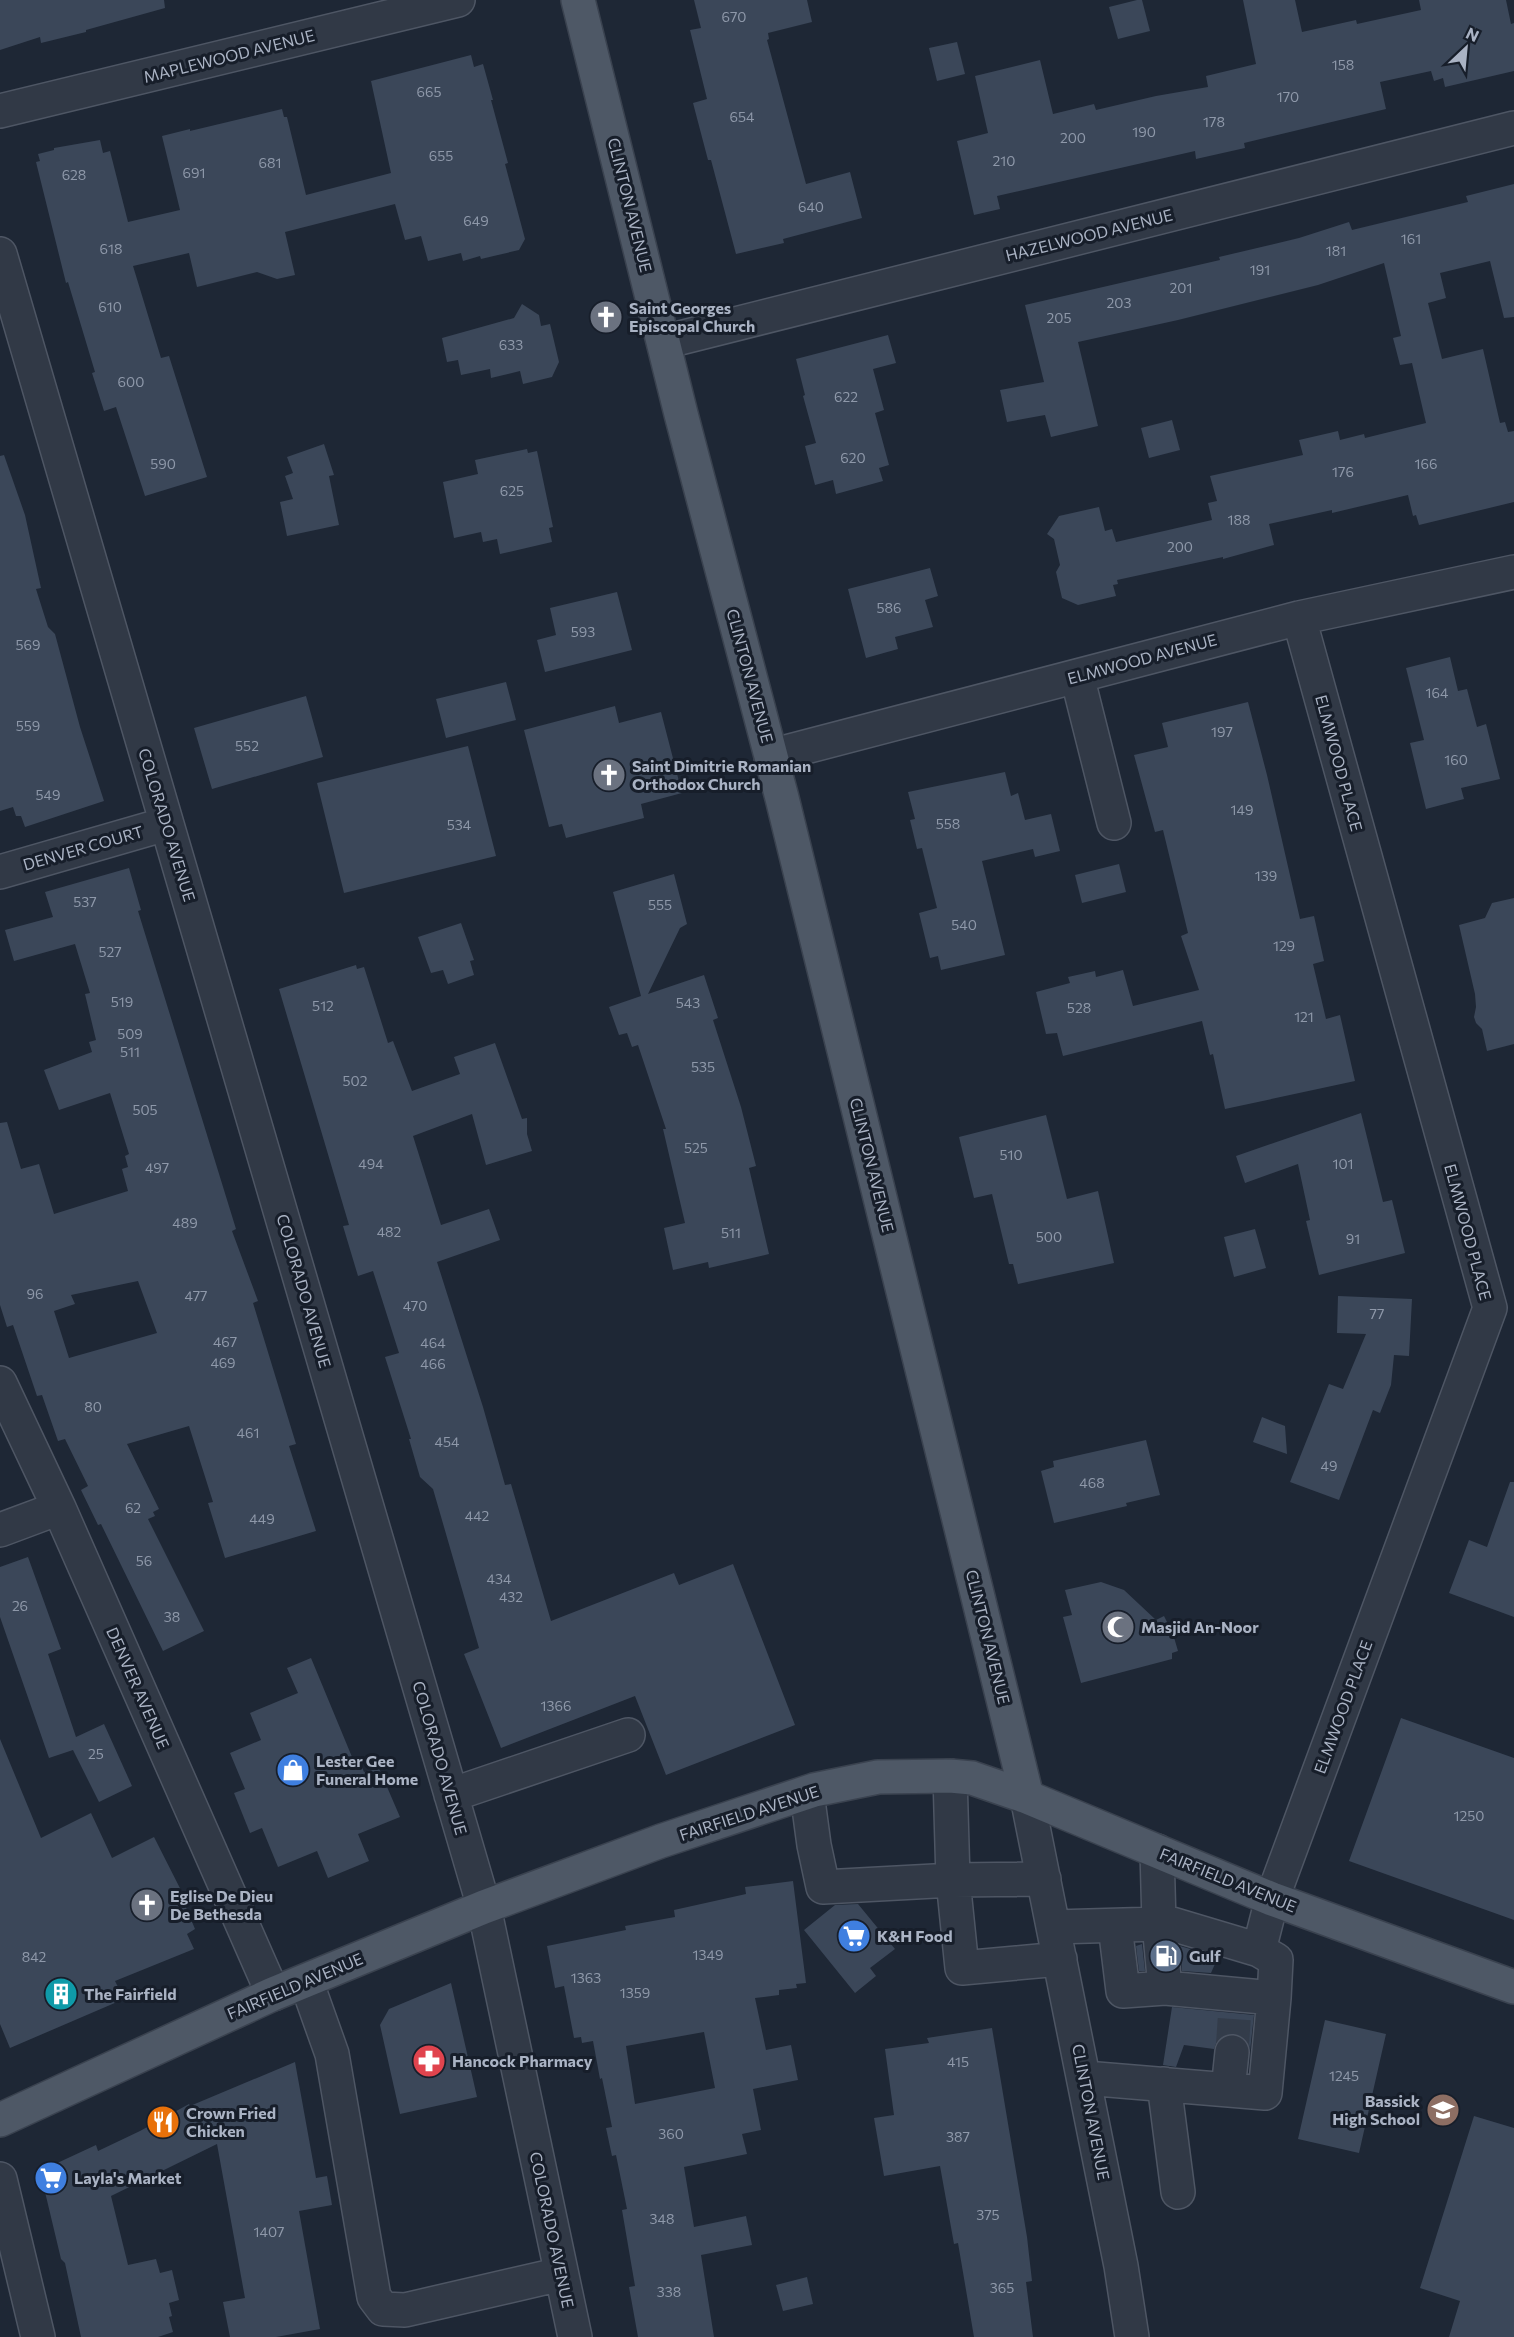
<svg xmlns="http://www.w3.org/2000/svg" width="1514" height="2337" font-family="Commissioner,sans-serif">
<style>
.building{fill:#3b4759;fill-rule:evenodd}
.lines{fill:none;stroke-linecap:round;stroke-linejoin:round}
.minor-tunnel{stroke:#333c4a;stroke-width:33;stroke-dasharray:33 16;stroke-linecap:butt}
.minor-casing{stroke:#4e5664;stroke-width:36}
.major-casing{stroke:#3a424f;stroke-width:36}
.minor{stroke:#313946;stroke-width:33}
.major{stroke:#4e5866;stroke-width:33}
.labels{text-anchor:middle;stroke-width:6;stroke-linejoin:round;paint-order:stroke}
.number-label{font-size:14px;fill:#8e98a9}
.street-label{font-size:16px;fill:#aab3c4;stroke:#171e2a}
.poi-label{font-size:16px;font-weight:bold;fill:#aab3c4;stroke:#171e2a;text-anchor:start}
</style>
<rect width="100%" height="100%" fill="#1e2735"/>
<!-- building -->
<path class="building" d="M0,0H164L165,8L86,30V32L41,43L40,37L0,50Z
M694,0H807L812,22L768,33L769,39L767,40L806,184L850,172L862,218L783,239L784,243L736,254L711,160H708L693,103L707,99L690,30L701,28Z
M1137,0H1142L1150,31L1118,39L1109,7Z
M1243,0H1295L1302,32L1356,20L1357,24L1421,10L1419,0H1506L1511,24L1514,23V71L1445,87L1443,78L1434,81L1431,71L1380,82L1386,109L1244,143L1245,148L1196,159L1195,151L997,196L1000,209L974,215L957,141L988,133L975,76L1040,60L1053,114L1094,104L1096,110L1156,96L1208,87L1206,76L1256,64Z
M957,42L965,74L937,81L929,48Z
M471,55L474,67L483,64L493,100H491L508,163L505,164L525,239L519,250L481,259L480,256L463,261L461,253L428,261L421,236L405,240L395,204L285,232L295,275L277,279L257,272L197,287L189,253L133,266L161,358L169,356L207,477L145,496L116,407L104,411L92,373L95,372L68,282L66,283L36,162L40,161L38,154L54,150V148L100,140L103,153L110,151L128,222L180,210L162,136L190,129V131L282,109L284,117H287L306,195L391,173L371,81Z
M1514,184V317L1504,318L1490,261L1440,273L1446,298L1428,303L1442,359L1483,349L1500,423L1505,422L1508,432L1514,431V502L1419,525L1416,515L1413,516L1408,495L1332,513V510L1269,524L1274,545L1223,559V557L1117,580L1118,584L1113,585L1116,596L1078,605L1062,598L1056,572L1060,565L1054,539L1047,534L1059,516L1099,507L1105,531L1112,529L1116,542L1212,520L1208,503L1217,501L1210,476L1303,455L1299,440L1338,431L1340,440L1364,434L1365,438L1426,423L1412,363L1400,365L1393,338L1401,336L1384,263L1318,285L1178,320L1078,342L1098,426L1051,437L1045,415L1007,422L1000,390L1044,382L1025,305L1220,260L1219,257L1299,238L1349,222L1352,230L1468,202L1466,196Z
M522,304L539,315L541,326L550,324L559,362L552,377L523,384L520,371L491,378L490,369L461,375L458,360L447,362L442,338L514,318Z
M888,335L896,363L873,369L884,410L875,413L889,465L879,468L883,481L836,494L833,480L815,485L805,446L816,443L803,396L805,395L796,359Z
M1172,420L1180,450L1149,458L1141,428Z
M324,444L334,475L329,476L339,525L287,536L280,502L293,499L285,476L293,473L287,457Z
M527,449L528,453L537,451L553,527L549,528L552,542L500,554L497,539L483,542L481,532L454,538L443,482L478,474L475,460Z
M4,455L25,515L41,588L36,589L48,627L55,634L80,727L104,801L25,827L21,816H16L13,807L0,811V456Z
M930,568L938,596L925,600L933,627L895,637L898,649L866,658L848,589Z
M617,592L632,650L545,672L537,640L556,635L550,608Z
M1450,657L1458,691L1467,689L1477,727L1486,724L1500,779L1461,788L1464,799L1426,809L1410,743L1424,740L1406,668Z
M506,682L516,720L446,738L436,699Z
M306,696L323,757L212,789L194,728Z
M1248,702L1267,775L1300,919L1314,916L1324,961L1313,964L1326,1019L1340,1015L1355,1081L1225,1109L1213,1054L1210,1055L1202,1021L1063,1056L1057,1033L1046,1034L1036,992L1070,983L1068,977L1095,971L1096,977L1123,970L1133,1006L1199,990L1181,936L1188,933L1163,830L1155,832L1134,755L1168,747L1162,723Z
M615,706L619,723L661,712L682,793L641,804L644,818L566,838L562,824L549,827L524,730Z
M468,746L496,856L344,893L317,783Z
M1005,772L1011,796L1018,793L1025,820L1051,814L1060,851L1035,857L1033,849L982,861L1005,955L941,970L938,956L930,958L919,913L937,908L922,848L917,849L910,820L915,819L908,792Z
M1119,864L1126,892L1082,903L1075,875Z
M129,868L141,910L138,911L236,1229L232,1231L258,1301L253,1303L296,1444L289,1446L316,1531L225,1558L208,1503L213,1502L189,1426L127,1444L159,1509L153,1512L155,1516L148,1519L204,1631L163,1651L101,1524L98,1525L81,1490L88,1486L65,1439L58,1441L42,1395L37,1396L13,1325L7,1327L0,1305V1123L7,1122L21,1169L39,1164L54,1214L128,1191L122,1169L128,1167L125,1156L129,1154L110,1093L59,1110L44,1070L92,1052L89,1042L96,1040L85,994L90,993L75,944L14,961L5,930L53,917L45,892ZM138,1281L157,1333L69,1358L54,1311L75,1304L71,1295Z
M674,874L687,924L680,928L648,994L704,975L718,1018L713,1020L741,1107L756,1166L749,1168L769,1254L709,1268L708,1262L673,1270L664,1228L685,1223L663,1129H666L638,1045L632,1047L627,1033L619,1035L609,1007L641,996L613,892Z
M1514,898V1044L1487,1051L1482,1029L1476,1023L1474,1017L1476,1007L1475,994L1459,925L1485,918L1492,903Z
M461,923L474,960L470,961L474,975L448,984L443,970L431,973L418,937Z
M356,965L357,969L364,967L388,1043L393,1041L412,1091L460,1074L454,1057L495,1043L522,1119L527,1118V1134L532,1151L486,1165L472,1114L413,1136L441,1225L489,1209L500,1240L437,1262L483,1407L505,1485L511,1484L551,1621L674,1573L679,1585L733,1564L795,1725L666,1775L635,1696L501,1748L464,1654L479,1648L433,1489L420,1477L409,1439H411L385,1357L399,1353L373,1271L358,1276L343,1226L349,1225L279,989Z
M1361,1113L1383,1202L1392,1200L1405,1253L1319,1275L1306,1221L1310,1220L1298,1164L1245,1183L1236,1156Z
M1046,1115L1067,1199L1098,1191L1114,1263L1018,1284L1013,1264H1009L992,1194L974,1198L959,1137Z
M1255,1229L1266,1268L1234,1277L1224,1237Z
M1338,1296L1412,1299L1409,1356L1394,1355L1391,1385L1380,1413L1373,1410L1339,1500L1290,1482L1329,1384L1343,1389L1366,1334L1337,1333Z
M1262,1417L1285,1426L1287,1454L1253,1442Z
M1146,1440L1160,1495L1126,1503L1127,1506L1054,1523L1041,1471L1054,1467L1053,1461Z
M1510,1482H1514V1617L1449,1593L1469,1540L1487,1547Z
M28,1557L61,1649L48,1654L76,1737L104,1724L132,1786L99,1802L73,1750L49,1758L0,1617V1567Z
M1101,1582L1124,1590L1156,1620L1164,1616L1173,1634L1178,1651L1172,1653V1659L1081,1683L1063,1617L1072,1615L1065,1590Z
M311,1658L357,1769L362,1767L364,1772L378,1766L400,1817L358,1834L369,1861L328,1878L317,1851L278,1867L262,1828L250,1833L234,1793L245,1789L230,1753L261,1740L250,1713L298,1693L287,1668Z
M1401,1718L1514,1758V1920L1349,1861Z
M0,1739L41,1838L91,1813L112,1858L154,1837L188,1904L185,1905L195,1929L187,1934L194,1949L115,1981L124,1999L10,2048L0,2024Z
M793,1881L806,1983L796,1984L797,1988L779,1990V1995L755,1998L766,2050L791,2045L798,2080L753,2089L761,2130L742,2134L747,2154L684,2167L694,2227L746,2216L752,2245L701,2255L714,2337H638L629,2287L635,2286L622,2210L627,2209L616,2155L612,2156L606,2128L612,2127L602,2078L600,2079L593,2041L582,2043L581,2037L574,2038L564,1986L555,1988L547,1946L626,1930L625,1926L675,1917L674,1910L746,1894L745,1887ZM704,2032L715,2088L635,2104L626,2046Z
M858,1904L895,1949L870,1968L876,1976L855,1993L804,1930L835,1905Z
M1142,1944L1145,1971H1139L1136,1946Z
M1180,1946L1218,1957L1211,1973L1182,1971Z
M451,1983L477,2097L400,2114L380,2025L389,2009Z
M1172,2007L1254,2015L1250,2051L1249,2044L1243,2037L1235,2033L1225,2035L1217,2041L1214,2049L1184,2045L1176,2067L1163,2065Z
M1325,2020L1386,2034L1359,2153L1298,2139Z
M992,2028L1027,2237L1032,2281L1026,2282L1033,2337H974L958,2243L954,2244L940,2166L884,2176L874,2118L894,2115L885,2049L929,2043L927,2038Z
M295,2062L316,2178L327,2176L332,2205L299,2211L320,2329L276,2337H230L223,2302L245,2298L217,2144L111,2196L128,2265L156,2259L160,2273L172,2270L179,2300L169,2303L172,2316L169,2317L173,2332L158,2337H81L65,2263L61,2259L40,2171L96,2145L98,2151L140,2131L189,2104L190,2106Z
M1474,2116L1514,2128V2337H1449L1460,2301L1420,2288Z
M807,2277L813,2304L783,2311L776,2285Z"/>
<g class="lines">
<!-- minor-tunnel -->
<path class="minor-tunnel" d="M1232,2052L1235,2008"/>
<defs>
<path id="minor" d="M0,111L458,0
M0,254L484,1907L575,2337
M664,342L1514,128
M1077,676L1114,823
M771,756L1299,618L1514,572
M0,872L166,824
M0,1383L59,1508L273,1994
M0,1530L59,1508
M807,1793L814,1845L823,1887L953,1880L950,1776
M451,1795L628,1735
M1027,1797L1121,2266L1132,2337
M1044,1879L953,1880L962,1968L1060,1959
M1115,1926L1123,1991L1165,1988
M1054,1927L1159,1924L1157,1851
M1259,1950L1172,1924H1159L1165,1988L1274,1998L1276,1960L1259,1950L1272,1899L1490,1308L1299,618
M306,1981L332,2054L374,2297L383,2309L405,2310L561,2274
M1085,2078L1265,2093L1274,1998
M1164,2084L1178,2192
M1228,2090L1232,2052
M0,2179L38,2337"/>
<path id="major" d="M578,0L681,414L782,798L1027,1797
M0,2120L273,1994L484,1907L661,1841L814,1790L878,1777L950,1776L972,1778L1027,1797L1272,1899L1514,1987"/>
</defs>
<!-- minor casing -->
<use href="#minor" class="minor-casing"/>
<!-- major casing -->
<use href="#major" class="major-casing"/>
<!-- minor -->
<use href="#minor" class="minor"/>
<!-- major -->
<use href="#major" class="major"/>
</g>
<!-- icons -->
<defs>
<symbol id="church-disc" viewBox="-11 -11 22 22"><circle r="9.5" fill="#6b7280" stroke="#171e2a"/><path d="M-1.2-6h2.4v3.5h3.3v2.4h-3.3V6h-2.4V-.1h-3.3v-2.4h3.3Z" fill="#fff"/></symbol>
<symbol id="mosque-disc" viewBox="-11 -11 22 22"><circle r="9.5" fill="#6b7280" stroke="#171e2a"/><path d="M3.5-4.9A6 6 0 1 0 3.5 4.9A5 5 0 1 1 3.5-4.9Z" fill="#fff"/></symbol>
<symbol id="shop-disc" viewBox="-11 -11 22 22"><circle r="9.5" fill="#3f7fe0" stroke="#171e2a"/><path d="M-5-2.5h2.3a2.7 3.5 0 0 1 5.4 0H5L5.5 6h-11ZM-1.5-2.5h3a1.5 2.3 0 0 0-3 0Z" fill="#fff"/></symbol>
<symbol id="supermarket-disc" viewBox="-11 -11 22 22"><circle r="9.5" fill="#3f7fe0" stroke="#171e2a"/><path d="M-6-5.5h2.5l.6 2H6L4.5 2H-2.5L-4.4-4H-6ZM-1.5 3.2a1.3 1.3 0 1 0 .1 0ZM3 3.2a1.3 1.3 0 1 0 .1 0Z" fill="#fff"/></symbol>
<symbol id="fuel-disc" viewBox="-11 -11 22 22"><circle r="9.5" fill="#5c6f8a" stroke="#171e2a"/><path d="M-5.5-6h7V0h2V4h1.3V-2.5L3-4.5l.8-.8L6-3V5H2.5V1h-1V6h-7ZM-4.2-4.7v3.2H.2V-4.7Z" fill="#fff"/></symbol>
<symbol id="building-disc" viewBox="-11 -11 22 22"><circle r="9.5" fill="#0f9aa8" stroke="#171e2a"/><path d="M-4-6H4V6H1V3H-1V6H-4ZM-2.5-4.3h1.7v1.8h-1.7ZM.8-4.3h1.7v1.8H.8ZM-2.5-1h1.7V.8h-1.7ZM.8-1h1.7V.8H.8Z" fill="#fff"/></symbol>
<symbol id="pharmacy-disc" viewBox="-11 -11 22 22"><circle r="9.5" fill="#e0444e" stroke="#171e2a"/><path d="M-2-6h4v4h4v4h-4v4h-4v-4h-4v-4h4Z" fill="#fff"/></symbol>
<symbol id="school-disc" viewBox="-11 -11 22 22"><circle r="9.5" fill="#8d6e63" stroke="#171e2a"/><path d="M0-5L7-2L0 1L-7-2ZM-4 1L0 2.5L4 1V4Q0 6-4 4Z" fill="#fff"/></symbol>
<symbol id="restaurant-disc" viewBox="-11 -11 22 22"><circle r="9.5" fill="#e8710a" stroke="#171e2a"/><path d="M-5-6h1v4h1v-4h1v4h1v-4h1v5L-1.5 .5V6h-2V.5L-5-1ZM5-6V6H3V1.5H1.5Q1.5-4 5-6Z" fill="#fff"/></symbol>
</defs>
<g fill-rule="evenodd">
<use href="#church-disc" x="587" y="298" width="38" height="38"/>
<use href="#church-disc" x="590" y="756" width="38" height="38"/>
<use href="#mosque-disc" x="1099" y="1608" width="38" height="38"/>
<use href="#shop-disc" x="274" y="1751" width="38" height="38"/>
<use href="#church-disc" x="128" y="1886" width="38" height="38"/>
<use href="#supermarket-disc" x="835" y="1917" width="38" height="38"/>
<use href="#fuel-disc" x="1147" y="1937" width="38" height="38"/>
<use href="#building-disc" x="42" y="1975" width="38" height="38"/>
<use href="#pharmacy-disc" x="410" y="2042" width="38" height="38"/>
<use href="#school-disc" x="1424" y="2091" width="38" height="38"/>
<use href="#restaurant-disc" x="144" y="2103" width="38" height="38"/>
<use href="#supermarket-disc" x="32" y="2159" width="38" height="38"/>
</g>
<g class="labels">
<!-- number labels -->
<g class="number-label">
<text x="734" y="22">670</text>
<text x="1343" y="70">158</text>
<text x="429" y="97">665</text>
<text x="1288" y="102">170</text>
<text x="742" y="122">654</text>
<text x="1214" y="127">178</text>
<text x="1144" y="137">190</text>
<text x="1073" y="143">200</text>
<text x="441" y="161">655</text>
<text x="1004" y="166">210</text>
<text x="270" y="168">681</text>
<text x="194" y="178">691</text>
<text x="74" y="180">628</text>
<text x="811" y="212">640</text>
<text x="476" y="226">649</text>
<text x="1411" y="244">161</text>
<text x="111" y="254">618</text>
<text x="1336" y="256">181</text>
<text x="1260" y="275">191</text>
<text x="1181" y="293">201</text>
<text x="1119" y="308">203</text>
<text x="110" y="312">610</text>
<text x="1059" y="323">205</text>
<text x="511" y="350">633</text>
<text x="131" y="387">600</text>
<text x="846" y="402">622</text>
<text x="853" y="463">620</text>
<text x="163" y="469">590</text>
<text x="1426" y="469">166</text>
<text x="1343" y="477">176</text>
<text x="512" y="496">625</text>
<text x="1239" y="525">188</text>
<text x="1180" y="552">200</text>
<text x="889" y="613">586</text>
<text x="583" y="637">593</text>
<text x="28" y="650">569</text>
<text x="1437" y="698">164</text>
<text x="28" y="731">559</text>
<text x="1222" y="737">197</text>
<text x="247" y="751">552</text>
<text x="1456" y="765">160</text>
<text x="48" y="800">549</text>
<text x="1242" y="815">149</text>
<text x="948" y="829">558</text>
<text x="459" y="830">534</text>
<text x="1266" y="881">139</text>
<text x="85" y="907">537</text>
<text x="660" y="910">555</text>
<text x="964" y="930">540</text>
<text x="1284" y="951">129</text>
<text x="110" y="957">527</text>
<text x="122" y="1007">519</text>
<text x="688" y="1008">543</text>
<text x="323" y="1011">512</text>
<text x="1079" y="1013">528</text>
<text x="1304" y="1022">121</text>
<text x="130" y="1039">509</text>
<text x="130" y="1057">511</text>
<text x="703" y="1072">535</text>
<text x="355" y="1086">502</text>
<text x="145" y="1115">505</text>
<text x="696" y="1153">525</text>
<text x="1011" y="1160">510</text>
<text x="371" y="1169">494</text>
<text x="1343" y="1169">101</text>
<text x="157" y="1173">497</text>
<text x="185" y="1228">489</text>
<text x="389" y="1237">482</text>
<text x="731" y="1238">511</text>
<text x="1049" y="1242">500</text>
<text x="1353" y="1244">91</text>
<text x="35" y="1299">96</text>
<text x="196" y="1301">477</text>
<text x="415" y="1311">470</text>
<text x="1377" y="1319">77</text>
<text x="225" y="1347">467</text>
<text x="433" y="1348">464</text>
<text x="223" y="1368">469</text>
<text x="433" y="1369">466</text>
<text x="93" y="1412">80</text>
<text x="248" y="1438">461</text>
<text x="447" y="1447">454</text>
<text x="1329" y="1471">49</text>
<text x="1092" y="1488">468</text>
<text x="133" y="1513">62</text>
<text x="477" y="1521">442</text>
<text x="262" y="1524">449</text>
<text x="144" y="1566">56</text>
<text x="499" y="1584">434</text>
<text x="511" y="1602">432</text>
<text x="20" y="1611">26</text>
<text x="172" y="1622">38</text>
<text x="556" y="1711">1366</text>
<text x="96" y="1759">25</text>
<text x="1469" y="1821">1250</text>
<text x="708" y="1960">1349</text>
<text x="34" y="1962">842</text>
<text x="586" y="1983">1363</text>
<text x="635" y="1998">1359</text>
<text x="958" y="2067">415</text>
<text x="1344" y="2081">1245</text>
<text x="671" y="2139">360</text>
<text x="958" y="2142">387</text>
<text x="988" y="2220">375</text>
<text x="662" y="2224">348</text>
<text x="269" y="2237">1407</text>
<text x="1002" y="2293">365</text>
<text x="669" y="2297">338</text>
</g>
<!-- street labels -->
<g class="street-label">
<text transform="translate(229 56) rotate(-14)" y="6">MAPLEWOOD AVENUE</text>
<text transform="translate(630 205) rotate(76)" y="6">CLINTON AVENUE</text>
<text transform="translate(1089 235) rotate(-14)" y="6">HAZELWOOD AVENUE</text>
<text transform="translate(1142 659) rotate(-15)" y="6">ELMWOOD AVENUE</text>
<text transform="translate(750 676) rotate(75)" y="6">CLINTON AVENUE</text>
<text transform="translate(1339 763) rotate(75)" y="6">ELMWOOD PLACE</text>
<text transform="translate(167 825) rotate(73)" y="6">COLORADO AVENUE</text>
<text transform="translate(83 848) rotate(-16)" y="6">DENVER COURT</text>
<text transform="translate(872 1165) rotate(76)" y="6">CLINTON AVENUE</text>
<text transform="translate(1468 1232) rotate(75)" y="6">ELMWOOD PLACE</text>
<text transform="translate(304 1291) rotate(74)" y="6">COLORADO AVENUE</text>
<text transform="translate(988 1637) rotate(76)" y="6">CLINTON AVENUE</text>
<text transform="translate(138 1688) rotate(66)" y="6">DENVER AVENUE</text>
<text transform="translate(1343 1707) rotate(-70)" y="6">ELMWOOD PLACE</text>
<text transform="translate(440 1758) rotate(74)" y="6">COLORADO AVENUE</text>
<text transform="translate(749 1813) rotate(-18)" y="6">FAIRFIELD AVENUE</text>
<text transform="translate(1228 1880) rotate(22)" y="6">FAIRFIELD AVENUE</text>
<text transform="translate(295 1986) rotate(-23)" y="6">FAIRFIELD AVENUE</text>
<text transform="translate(1091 2112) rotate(79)" y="6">CLINTON AVENUE</text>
<text transform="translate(552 2230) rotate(78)" y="6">COLORADO AVENUE</text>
</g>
<!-- poi labels -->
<g class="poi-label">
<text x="629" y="314">Saint Georges<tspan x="629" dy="18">Episcopal Church</tspan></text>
<text x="632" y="772">Saint Dimitrie Romanian<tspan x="632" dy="18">Orthodox Church</tspan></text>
<text x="1141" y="1633">Masjid An-Noor</text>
<text x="316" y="1767">Lester Gee<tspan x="316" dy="18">Funeral Home</tspan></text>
<text x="170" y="1902">Eglise De Dieu<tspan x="170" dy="18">De Bethesda</tspan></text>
<text x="877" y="1942">K&amp;H Food</text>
<text x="1189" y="1962">Gulf</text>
<text x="84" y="2000">The Fairfield</text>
<text x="452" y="2067">Hancock Pharmacy</text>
<text x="1420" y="2107" text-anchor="end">Bassick<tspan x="1420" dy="18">High School</tspan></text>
<text x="186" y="2119">Crown Fried<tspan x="186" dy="18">Chicken</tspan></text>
<text x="74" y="2184">Layla's Market</text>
</g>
</g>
<!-- north arrow -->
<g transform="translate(1466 48) rotate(26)" stroke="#171e2a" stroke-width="4.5" paint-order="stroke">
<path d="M0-4.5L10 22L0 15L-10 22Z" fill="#aab3c4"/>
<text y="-9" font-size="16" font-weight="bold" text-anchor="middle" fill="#aab3c4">N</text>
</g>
</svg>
